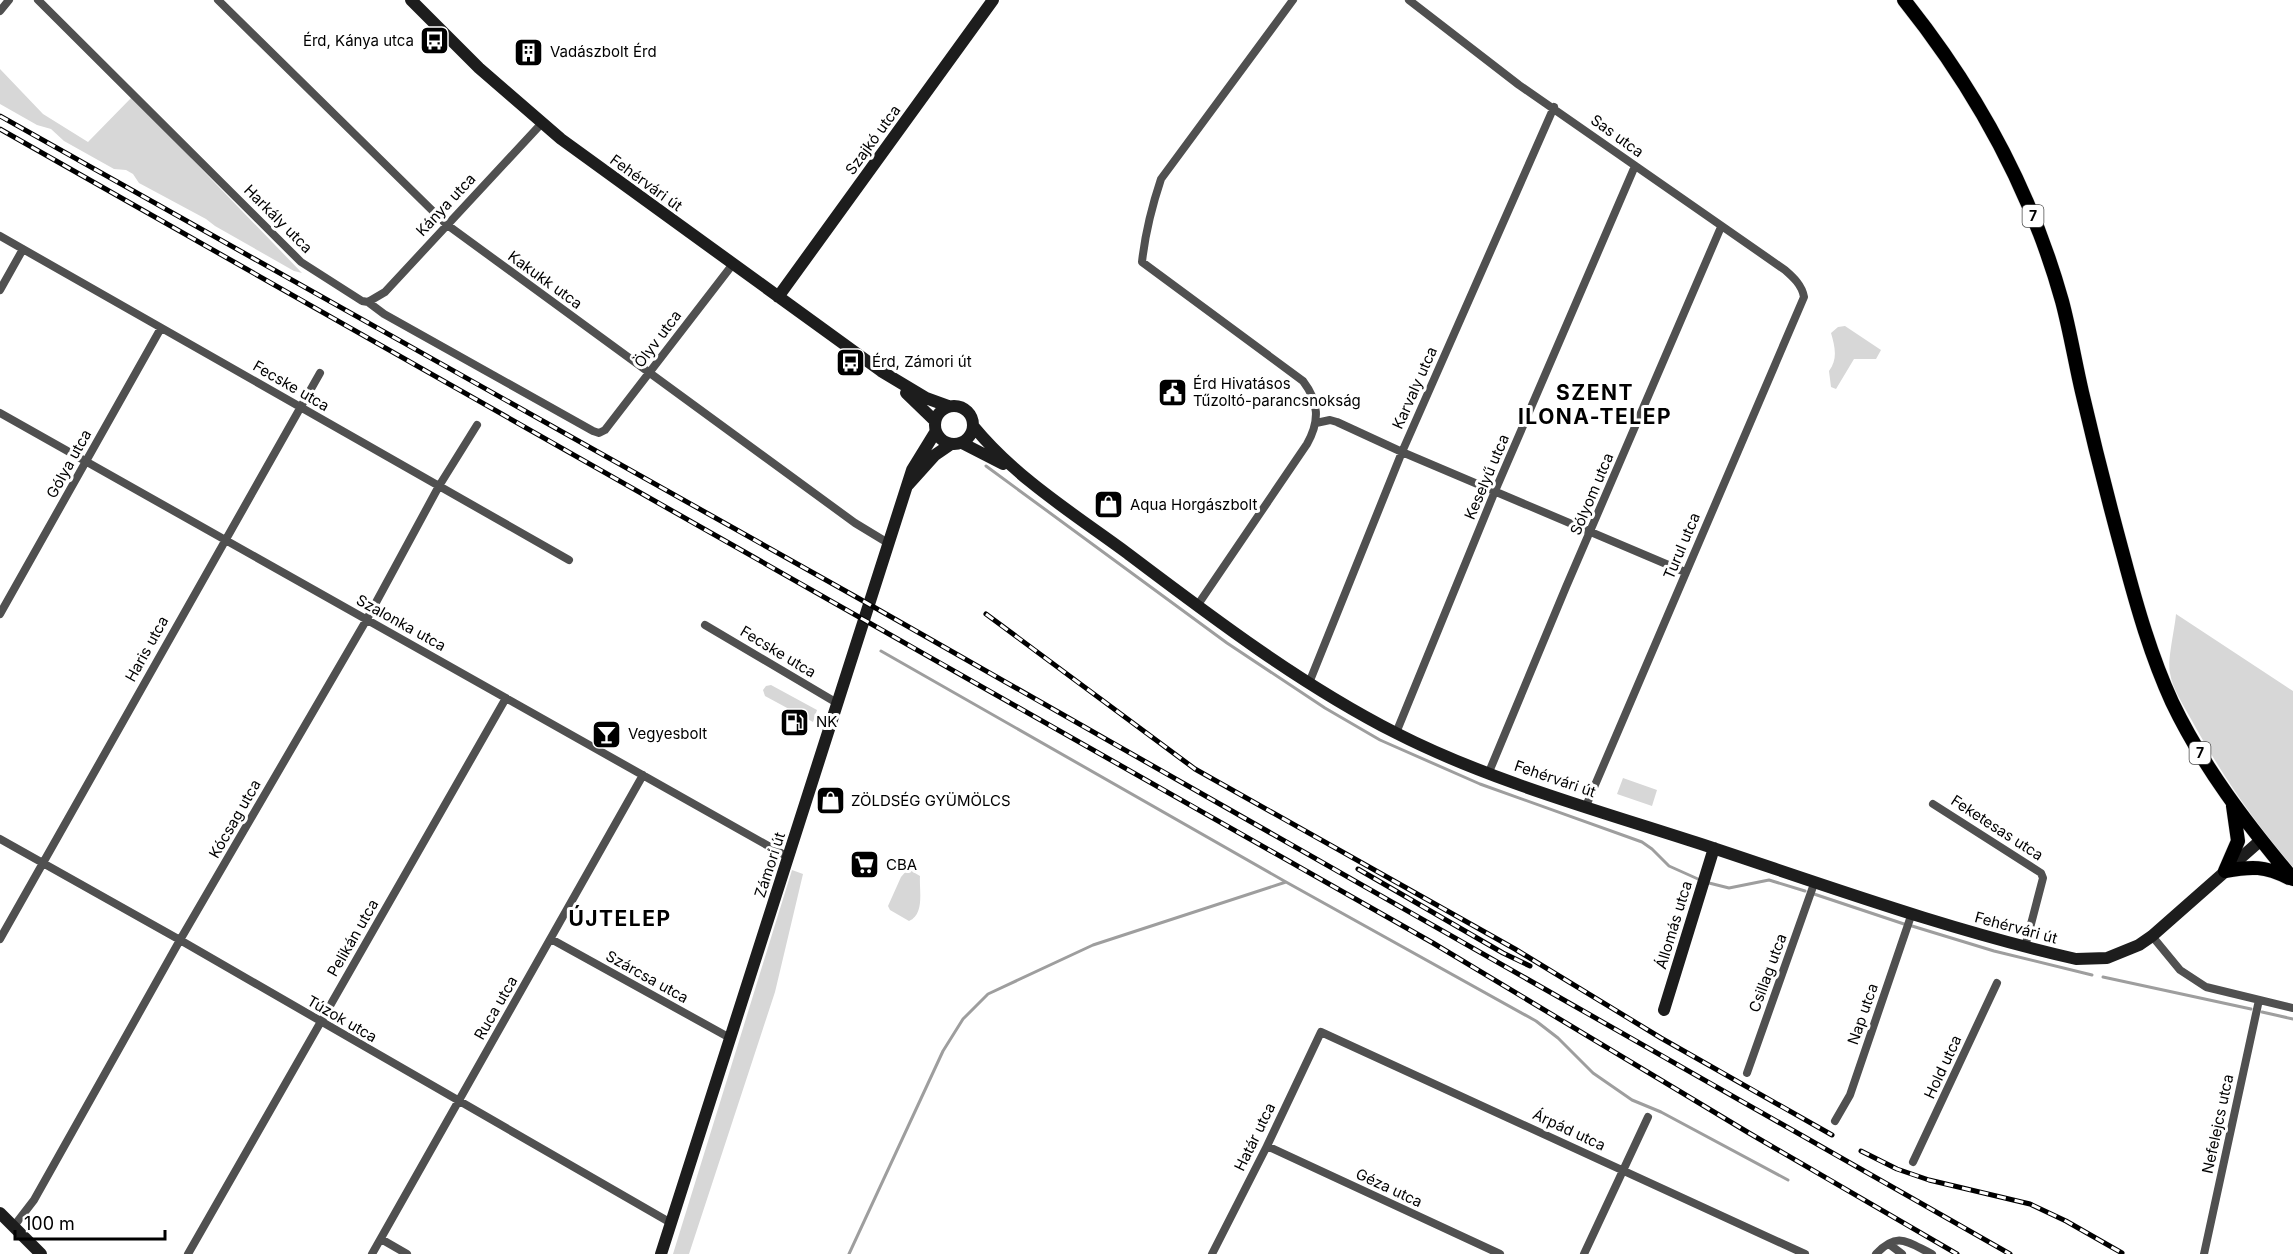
<svg xmlns="http://www.w3.org/2000/svg" width="2293" height="1254" font-family="Inter,sans-serif">
<style>
.green{fill:#d7d7d7}
.lines{fill:none;stroke-linecap:round;stroke-linejoin:round}
.stream{stroke:#9e9e9e;stroke-width:3}
.primary-casing{stroke:#dbdbdb;stroke-width:15}
.street{stroke:#505050;stroke-width:8}
.secondary{stroke:#1d1d1d;stroke-width:12}
.primary{stroke:#000;stroke-width:14}
.rail-casing{stroke:#000;stroke-width:5}
.rail{stroke:#fff;stroke-width:3;stroke-dasharray:9;stroke-linecap:butt}
.labels{text-anchor:middle;stroke-width:6;stroke-linejoin:round;paint-order:stroke}
.shield{fill:#fff;stroke:#4c4c4c;stroke-width:1.5}
.shield-label{font-size:14px;font-weight:bold;fill:#000}
.poi-label{font-size:15px;fill:#000;stroke:#fff;text-anchor:start}
.street-label{font-size:15px;fill:#000;stroke:#fff}
.district-label{font-size:21px;font-weight:bold;letter-spacing:1.5px;fill:#000;stroke:#fff}
</style>
<rect width="100%" height="100%" fill="#fff"/>
<!-- green -->
<path class="green" d="M0,69L43,114L88,142L132,97L302,273L294,271L215,226L206,219L139,183L133,174L126,170L114,169L64,141L51,129L37,125L0,104Z
M1845,326L1881,350L1876,359H1854L1836,389L1831,387L1829,371C1838,359 1835,347 1831,333L1838,327Z
M2176,614L2293,691V867C2253,821 2220,772 2191,719C2184,706 2172,688 2170,673C2167,661 2175,628 2176,614Z
M771,685L817,710L813,722L765,696L763,690L766,686Z
M1623,778L1657,790L1652,806L1617,794Z
M908,869L920,876C919,890 925,914 909,921L890,910L888,906L901,877Z
M792,870L803,874L775,992L689,1254H673Z"/>
<g class="lines">
<!-- stream -->
<path class="stream" d="M986,466L1227,643L1325,708L1380,740L1480,784L1642,842L1652,849L1669,866L1698,879
M881,651L1286,882L1536,1021L1558,1038L1593,1073L1632,1100L1661,1112L1788,1180
M1709,883L1729,888L1769,880L1805,891
M1814,894L1904,924
M1912,926L1994,951L2092,975
M2103,977L2251,1009
M2262,1012L2293,1019
M849,1254L943,1051L963,1019L988,994L1093,945L1286,882"/>
<defs>
<path id="primary" d="M1904,0C1976,90 2031,190 2062,301C2070,331 2075,362 2082,392C2095,448 2109,503 2124,558C2137,607 2151,656 2172,702C2203,767 2247,824 2293,879
M2225,871L2238,841L2233,806
M2225,871C2252,866 2265,866 2289,878"/>
</defs>
<!-- primary casing -->
<use href="#primary" class="primary-casing"/>
<!-- street -->
<path class="street" d="M38,0L301,262L362,301L368,302L384,314L593,431L599,433L605,430L733,264
M218,0L446,224L855,523L888,543
M1409,0L1519,85L1785,270C1793,277 1802,285 1804,297L1586,806
M0,11L9,0
M0,236L569,560
M0,290L23,249
M368,302L385,292L542,123
M0,413L788,857
M1316,423L1330,420L1337,422L1402,452L1685,572
M1197,606L1307,444C1320,421 1319,402 1303,381L1142,262C1145,234 1152,206 1161,179L1293,0
M0,614L161,328
M705,625L837,703
M1309,683L1402,452L1554,107
M1396,733L1495,491L1635,166
M1489,772L1566,587L1721,227
M1933,804L2041,873L2043,878L2025,947
M0,839L180,940L671,1223
M2152,936L2180,970L2206,987L2293,1008
M0,939L320,373
M551,939L730,1038
M1747,1073L1815,881
M1835,1121L1850,1095L1912,913
M1267,1146L1500,1254
M1913,1162L1997,983
M14,1226L34,1200L180,940L367,619L439,486L477,425
M381,1239L407,1254
M1889,1244L1902,1254
M188,1254L506,698
M372,1254L643,775
M1212,1254L1267,1146L1321,1032L1805,1254
M1584,1254L1648,1117
M1876,1254C1898,1231 1907,1242 1932,1254
M2204,1254L2259,1000"/>
<!-- secondary -->
<path class="secondary" d="M411,0L479,68L561,139L881,371L926,398L948,406
M778,297L993,0
M906,393L935,421
M935 425a19 19 0 1 1 38 0a19 19 0 1 1-38 0Z
M974,427C1016,478 1074,514 1127,553C1213,618 1300,684 1396,733C1490,781 1600,811 1701,844C1825,885 1948,930 2076,959L2107,958L2139,945L2152,936L2261,840
M962,443L1003,464
M908,485L935,455L951,444
M1664,1010L1714,848
M0,1213L41,1254
M661,1254L912,470L936,431"/>
<!-- primary -->
<use href="#primary" class="primary"/>
<defs>
<path id="rail" d="M0,116L858,598L2010,1254
M0,129L1433,943L1749,1133L1957,1254
M986,614L1195,769L1515,949L1661,1038L1832,1135
M1358,869L1503,953L1530,966
M1861,1151L1897,1169L1929,1180L2030,1204L2066,1221L2122,1253"/>
</defs>
<!-- rail casing -->
<use href="#rail" class="rail-casing"/>
<!-- rail -->
<use href="#rail" class="rail"/>
</g>
<!-- icons -->
<defs>
<symbol id="bus-square" viewBox="-11 -11 22 22"><rect x="-9" y="-9" width="18" height="18" rx="4" fill="#000" stroke="#fff"/><path d="M-5-6H5V4H4V6H2V4H-2V6H-4V4H-5ZM-3.5-4V0h7V-4ZM-3.5 1.2v1.5H-2V1.2ZM2 1.2v1.5H3.5V1.2Z" fill="#fff"/></symbol>
<symbol id="building-square" viewBox="-11 -11 22 22"><rect x="-9" y="-9" width="18" height="18" rx="4" fill="#000" stroke="#fff"/><path d="M-4-6H4V6H1V3H-1V6H-4ZM-2.5-4.3h1.7v1.8h-1.7ZM.8-4.3h1.7v1.8H.8ZM-2.5-1h1.7V.8h-1.7ZM.8-1h1.7V.8H.8Z" fill="#fff"/></symbol>
<symbol id="civic-square" viewBox="-11 -11 22 22"><rect x="-9" y="-9" width="18" height="18" rx="4" fill="#000" stroke="#fff"/><path d="M-.6-6.5H3V-4.5H.6V-3L4-1V1h2V6H-6V1h2V-1L-.6-3ZM-1.2 2.5V6h2.4V2.5Z" fill="#fff"/></symbol>
<symbol id="shop-square" viewBox="-11 -11 22 22"><rect x="-9" y="-9" width="18" height="18" rx="4" fill="#000" stroke="#fff"/><path d="M-5-2.5h2.3a2.7 3.5 0 0 1 5.4 0H5L5.5 6h-11ZM-1.5-2.5h3a1.5 2.3 0 0 0-3 0Z" fill="#fff"/></symbol>
<symbol id="fuel-square" viewBox="-11 -11 22 22"><rect x="-9" y="-9" width="18" height="18" rx="4" fill="#000" stroke="#fff"/><path d="M-5.5-6h7V0h2V4h1.3V-2.5L3-4.5l.8-.8L6-3V5H2.5V1h-1V6h-7ZM-4.2-4.7v3.2H.2V-4.7Z" fill="#fff"/></symbol>
<symbol id="bar-square" viewBox="-11 -11 22 22"><rect x="-9" y="-9" width="18" height="18" rx="4" fill="#000" stroke="#fff"/><path d="M-6-5H6L.8 .8V4.5H3.5V6h-7V4.5H-.8V.8Z" fill="#fff"/></symbol>
<symbol id="supermarket-square" viewBox="-11 -11 22 22"><rect x="-9" y="-9" width="18" height="18" rx="4" fill="#000" stroke="#fff"/><path d="M-6-5.5h2.5l.6 2H6L4.5 2H-2.5L-4.4-4H-6ZM-1.5 3.2a1.3 1.3 0 1 0 .1 0ZM3 3.2a1.3 1.3 0 1 0 .1 0Z" fill="#fff"/></symbol>
</defs>
<g fill-rule="evenodd">
<use href="#bus-square" x="418" y="24" width="33" height="33"/>
<use href="#building-square" x="512" y="36" width="33" height="33"/>
<use href="#bus-square" x="834" y="346" width="33" height="33"/>
<use href="#civic-square" x="1156" y="376" width="33" height="33"/>
<use href="#shop-square" x="1092" y="488" width="33" height="33"/>
<use href="#fuel-square" x="778" y="706" width="33" height="33"/>
<use href="#bar-square" x="590" y="718" width="33" height="33"/>
<use href="#shop-square" x="814" y="784" width="33" height="33"/>
<use href="#supermarket-square" x="848" y="848" width="33" height="33"/>
</g>
<g class="labels">
<!-- shield labels -->
<g class="shield">
<rect x="2022.5" y="205" width="21" height="22" rx="4.5"/>
<rect x="2189.5" y="742" width="21" height="22" rx="4.5"/>
</g>
<g class="shield-label">
<text x="2033" y="221">7</text>
<text x="2200" y="758">7</text>
</g>
<!-- poi labels -->
<g class="poi-label">
<text x="414" y="46" text-anchor="end">Érd, Kánya utca</text>
<text x="550" y="57">Vadászbolt Érd</text>
<text x="872" y="367">Érd, Zámori út</text>
<text x="1193" y="389">Érd Hivatásos<tspan x="1193" dy="17">Tűzoltó-parancsnokság</tspan></text>
<text x="1130" y="510">Aqua Horgászbolt</text>
<text x="816" y="727">NK</text>
<text x="628" y="739">Vegyesbolt</text>
<text x="851" y="806">ZÖLDSÉG GYÜMÖLCS</text>
<text x="886" y="870">CBA</text>
</g>
<!-- street labels -->
<g class="street-label">
<text transform="translate(1617 136) rotate(36)" y="5">Sas utca</text>
<text transform="translate(873 140) rotate(-54)" y="5">Szajkó utca</text>
<text transform="translate(646 183) rotate(36)" y="5">Fehérvári út</text>
<text transform="translate(446 205) rotate(-47)" y="5">Kánya utca</text>
<text transform="translate(278 219) rotate(45)" y="5">Harkály utca</text>
<text transform="translate(545 280) rotate(36)" y="5">Kakukk utca</text>
<text transform="translate(658 339) rotate(-53)" y="5">Ölyv utca</text>
<text transform="translate(291 386) rotate(30)" y="5">Fecske utca</text>
<text transform="translate(1415 388) rotate(-66)" y="5">Karvaly utca</text>
<text transform="translate(69 464) rotate(-61)" y="5">Gólya utca</text>
<text transform="translate(1487 477) rotate(-67)" y="5">Keselyű utca</text>
<text transform="translate(1592 494) rotate(-67)" y="5">Sólyom utca</text>
<text transform="translate(1682 546) rotate(-67)" y="5">Turul utca</text>
<text transform="translate(401 623) rotate(29)" y="5">Szalonka utca</text>
<text transform="translate(147 649) rotate(-61)" y="5">Haris utca</text>
<text transform="translate(778 652) rotate(31)" y="5">Fecske utca</text>
<text transform="translate(1555 779) rotate(19)" y="5">Fehérvári út</text>
<text transform="translate(235 819) rotate(-60)" y="5">Kócsag utca</text>
<text transform="translate(1997 828) rotate(33)" y="5">Feketesas utca</text>
<text transform="translate(770 865) rotate(-72)" y="5">Zámori út</text>
<text transform="translate(1674 925) rotate(-73)" y="5">Állomás utca</text>
<text transform="translate(2016 928) rotate(15)" y="5">Fehérvári út</text>
<text transform="translate(353 938) rotate(-60)" y="5">Pelikán utca</text>
<text transform="translate(1768 973) rotate(-70)" y="5">Csillag utca</text>
<text transform="translate(647 977) rotate(29)" y="5">Szárcsa utca</text>
<text transform="translate(496 1008) rotate(-60)" y="5">Ruca utca</text>
<text transform="translate(1863 1014) rotate(-71)" y="5">Nap utca</text>
<text transform="translate(342 1019) rotate(30)" y="5">Túzok utca</text>
<text transform="translate(1943 1067) rotate(-65)" y="5">Hold utca</text>
<text transform="translate(2218 1124) rotate(-78)" y="5">Nefelejcs utca</text>
<text transform="translate(1569 1130) rotate(25)" y="5">Árpád utca</text>
<text transform="translate(1255 1137) rotate(-64)" y="5">Határ utca</text>
<text transform="translate(1389 1188) rotate(25)" y="5">Géza utca</text>
</g>
<!-- district labels -->
<g class="district-label">
<text x="1595" y="400">SZENT<tspan x="1595" dy="24">ILONA-TELEP</tspan></text>
<text x="620" y="926">ÚJTELEP</text>
</g>
</g>
<!-- scale -->
<path d="M15 1230v9h150v-9" fill="none" stroke="#000000" stroke-width="3"/>
<text x="24" y="1230" font-size="18" fill="#000000" stroke="#ffffff" stroke-width="4.5" paint-order="stroke">100 m</text>
</svg>
